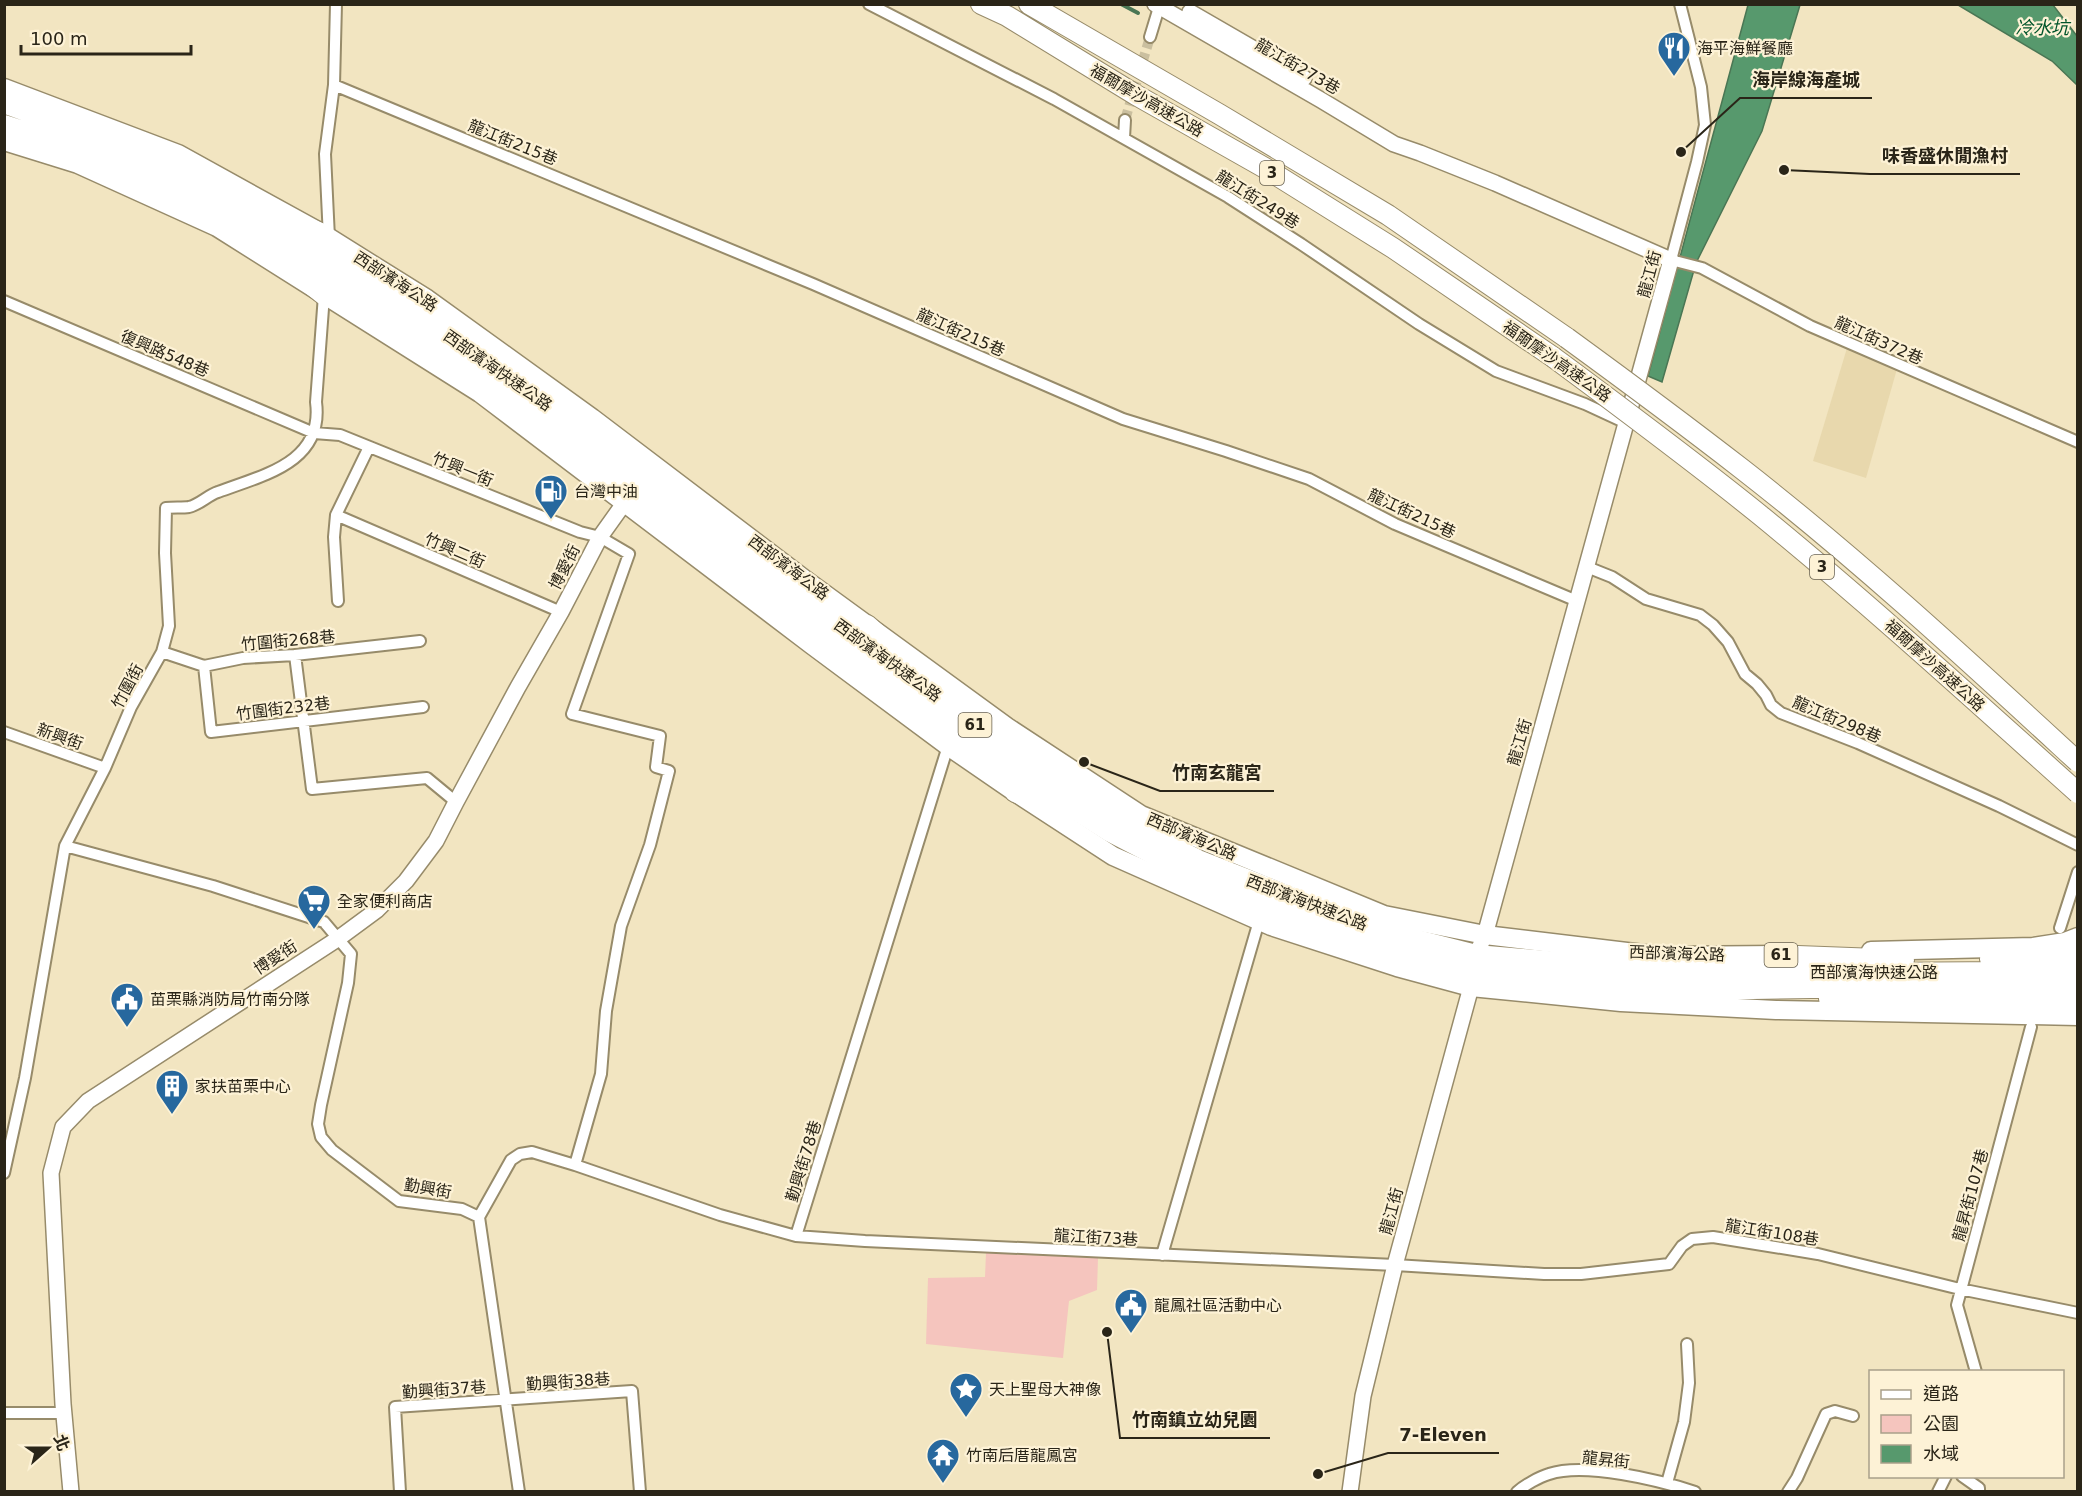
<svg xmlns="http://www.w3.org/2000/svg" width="2082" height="1496" font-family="'DejaVu Sans','Noto Sans TC',sans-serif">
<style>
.built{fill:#e8d8ad}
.green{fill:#f5c5be}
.water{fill:#57996d;stroke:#4a7654;stroke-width:1.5}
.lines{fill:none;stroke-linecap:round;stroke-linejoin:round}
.stream{stroke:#4a7654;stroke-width:4}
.street-tunnel{stroke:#cabf9f;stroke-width:10;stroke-dasharray:10 5;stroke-linecap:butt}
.street-casing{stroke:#978b6a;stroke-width:14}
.secondary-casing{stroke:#978b6a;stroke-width:18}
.primary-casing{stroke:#978b6a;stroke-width:21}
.highway-casing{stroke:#978b6a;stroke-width:22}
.street{stroke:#fff;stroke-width:10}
.secondary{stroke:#fff;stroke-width:15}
.primary{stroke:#fff;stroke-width:18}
.highway{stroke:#fff;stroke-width:20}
.highway-bridge-casing{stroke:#978b6a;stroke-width:22;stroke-linecap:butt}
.highway-bridge{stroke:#fff;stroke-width:20}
.labels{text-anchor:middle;stroke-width:4.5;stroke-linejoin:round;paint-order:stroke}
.shield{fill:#fdf2d6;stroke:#696251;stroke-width:1.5}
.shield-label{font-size:15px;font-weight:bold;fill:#2a2518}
.poi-label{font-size:16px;fill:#2a2518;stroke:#fdf2d6;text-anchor:start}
.street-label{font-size:16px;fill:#2a2518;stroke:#fdf2d6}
.water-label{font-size:18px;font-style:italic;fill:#00542a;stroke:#fdf2d6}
.leader{fill:none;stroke:#2a2518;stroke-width:2}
.callout-dot{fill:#2a2518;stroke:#fdf2d6;stroke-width:2}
.callout-label{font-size:18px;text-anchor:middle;font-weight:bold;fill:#2a2518;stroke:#fdf2d6;stroke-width:4.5;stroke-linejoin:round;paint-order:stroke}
</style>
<rect width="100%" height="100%" fill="#f2e5c1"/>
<!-- built -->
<path class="built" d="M1847,348L1897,369L1866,478L1813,461Z"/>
<!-- green -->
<path class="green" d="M986,1253L1098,1258L1097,1290L1069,1301L1063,1358L926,1344L928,1278L985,1277Z"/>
<!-- water -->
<path class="water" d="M1748,5H1800L1762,131L1696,263L1662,382L1648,376Z
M1958,5H2053L2077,36V85L2052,61Z"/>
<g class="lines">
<!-- stream -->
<path class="stream" d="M1121,4L1138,13"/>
<!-- street-tunnel -->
<path class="street-tunnel" d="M1125,120L1150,37"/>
<defs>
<path id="street" d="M869,4L1054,99L1228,197L1301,244L1419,324L1496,371L1585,404L1626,423
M1680,4L1701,87L1705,125L1697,162L1671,260L1702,268L1810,326L2078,442
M1150,37L1160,4
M334,85L813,284L1123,419L1226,451L1309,479L1395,524L1577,601
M1124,138L1125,120
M329,238L325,154L334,85L336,4
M4,301L314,433L340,435L580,532L600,537L629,554L572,714L660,736L656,767L669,771L650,845L621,926L606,1011L601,1074L575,1165
M336,515L561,612
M1587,567L1612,577L1646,599L1700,615L1713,625L1728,642L1745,674L1757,684L1766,695L1771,705L1781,713L1858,743L1999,806L2078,845
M338,601L334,537L336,515L369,447
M162,652L204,666L243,658L295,655L420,641
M295,655L312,789L427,778L456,802
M204,666L211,732L423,707
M4,732L105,768
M65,846L213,886L324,922L351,954L348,983L321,1105L318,1124L321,1137L332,1150L399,1201L462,1209L479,1217
M2060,928L2078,872
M4,1173L25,1078L65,846L105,768L131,707L162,652L169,626L165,553L166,508C173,507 182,508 189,507C199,505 208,495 218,492C263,475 324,463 316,402L324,295
M479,1217L511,1160L520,1154L532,1152L575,1165L720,1215L796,1236L948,746
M479,1217L519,1492
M796,1236L865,1241L1395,1265L1544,1274H1581L1669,1264L1682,1246L1692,1239L1713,1237L1818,1254L1960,1289L2078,1313
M1162,1255L1259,921
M1976,1372L1957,1305L2031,1027
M4,1413H64
M1962,1476L1979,1488V1492
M1667,1483L1684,1422L1689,1383L1687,1344
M400,1492L395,1407L632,1391L640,1492
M1517,1492C1525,1485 1539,1477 1549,1474C1585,1462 1659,1480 1695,1492
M1788,1492L1797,1478L1826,1414L1835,1411L1853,1416
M1938,1492L1946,1476"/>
<path id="secondary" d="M1155,4L1321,100L1394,144L1420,153L1495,183L1671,260L1485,935L1476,955L1471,987L1395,1265L1363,1396L1350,1492
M1190,12L1304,78
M71,1492L63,1404L51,1173L63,1127L88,1101L339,938L377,910L406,881L436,841L456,802L518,687L561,612L600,537L630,495"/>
<path id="primary" d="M4,88L178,154L323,234L427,299L592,418L804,579L1007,727L1141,815L1384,915L1485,935L1660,956L1783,955
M4,141L78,164L217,227L480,393L812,645L948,746L1015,792L1113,856L1271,926L1397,967L1471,987L1621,1002L1776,1010L2078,1016
M1871,951L2033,947L2065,942L2078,937"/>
<path id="highway" d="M981,4L1007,16L1136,95L1265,168L1393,248L1553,357
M1029,4L1219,114L1388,215L1567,338
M4,103L92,135L213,189L366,280L504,371L868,646L992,737L1123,822L1198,860L1340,916L1397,935L1476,955L1698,974L2009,972L2078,969
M4,125L57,142L215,207L354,294L492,384L859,660L984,752L1109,831L1194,875L1330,931L1474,972L1578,983L1696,989H1752L2078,984
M275,215L323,234
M283,262L324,295
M867,625L907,661
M1015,792L1057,809
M1769,955L1904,960
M1990,959L2078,953
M1829,999L1880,1004L2078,1002"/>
</defs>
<!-- street casing -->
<use href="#street" class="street-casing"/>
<!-- secondary casing -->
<use href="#secondary" class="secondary-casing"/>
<!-- primary casing -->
<use href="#primary" class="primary-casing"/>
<!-- highway casing -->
<use href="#highway" class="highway-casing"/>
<!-- street -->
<use href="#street" class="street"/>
<!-- secondary -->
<use href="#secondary" class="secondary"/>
<!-- primary -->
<use href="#primary" class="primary"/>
<!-- highway -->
<use href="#highway" class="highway"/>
<defs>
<path id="highway-bridge" d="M1567,338C1626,381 1684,424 1742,469C1859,560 1968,661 2078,762
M1553,357C1623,409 1692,460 1760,515C1869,604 1973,699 2078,793"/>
</defs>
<!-- highway-bridge casing -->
<use href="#highway-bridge" class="highway-bridge-casing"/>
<!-- highway-bridge -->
<use href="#highway-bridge" class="highway-bridge"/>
</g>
<!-- icons -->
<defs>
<symbol id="restaurant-pin" viewBox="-11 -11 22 30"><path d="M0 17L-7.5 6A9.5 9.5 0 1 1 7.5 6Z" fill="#27689e" stroke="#fdf2d6"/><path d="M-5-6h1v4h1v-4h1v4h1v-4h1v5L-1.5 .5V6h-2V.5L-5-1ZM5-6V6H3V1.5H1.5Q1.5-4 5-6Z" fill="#fff"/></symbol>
<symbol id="fuel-pin" viewBox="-11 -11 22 30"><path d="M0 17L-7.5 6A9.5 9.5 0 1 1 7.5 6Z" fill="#27689e" stroke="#fdf2d6"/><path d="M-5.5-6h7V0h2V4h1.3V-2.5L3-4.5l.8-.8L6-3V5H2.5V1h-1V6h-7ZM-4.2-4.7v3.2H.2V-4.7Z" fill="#fff"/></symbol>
<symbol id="supermarket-pin" viewBox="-11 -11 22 30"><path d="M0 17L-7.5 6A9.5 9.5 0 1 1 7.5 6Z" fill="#27689e" stroke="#fdf2d6"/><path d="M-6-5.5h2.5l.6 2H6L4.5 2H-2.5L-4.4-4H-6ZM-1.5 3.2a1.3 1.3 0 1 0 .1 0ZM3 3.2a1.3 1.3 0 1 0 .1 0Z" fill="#fff"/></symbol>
<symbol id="civic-pin" viewBox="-11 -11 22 30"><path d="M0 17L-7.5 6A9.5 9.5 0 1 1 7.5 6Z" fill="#27689e" stroke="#fdf2d6"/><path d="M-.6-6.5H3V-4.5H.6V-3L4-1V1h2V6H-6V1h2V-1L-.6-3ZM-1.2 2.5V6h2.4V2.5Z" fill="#fff"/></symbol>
<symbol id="building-pin" viewBox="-11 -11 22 30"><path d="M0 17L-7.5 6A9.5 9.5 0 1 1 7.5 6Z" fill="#27689e" stroke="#fdf2d6"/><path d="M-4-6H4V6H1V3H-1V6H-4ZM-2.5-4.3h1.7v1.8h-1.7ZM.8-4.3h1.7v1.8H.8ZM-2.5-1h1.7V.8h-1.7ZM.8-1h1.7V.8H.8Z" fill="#fff"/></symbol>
<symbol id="sight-pin" viewBox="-11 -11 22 30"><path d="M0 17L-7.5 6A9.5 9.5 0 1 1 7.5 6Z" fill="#27689e" stroke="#fdf2d6"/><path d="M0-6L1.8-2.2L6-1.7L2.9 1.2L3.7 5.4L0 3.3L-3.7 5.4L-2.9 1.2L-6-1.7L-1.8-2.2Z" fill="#fff"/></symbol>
<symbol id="temple-pin" viewBox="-11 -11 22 30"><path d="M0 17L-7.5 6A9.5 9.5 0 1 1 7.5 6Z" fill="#27689e" stroke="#fdf2d6"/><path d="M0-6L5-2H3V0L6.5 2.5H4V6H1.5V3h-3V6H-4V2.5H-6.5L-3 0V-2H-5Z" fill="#fff"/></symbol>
</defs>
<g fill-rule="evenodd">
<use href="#restaurant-pin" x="1655" y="29" width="38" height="52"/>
<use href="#fuel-pin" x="532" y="472" width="38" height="52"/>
<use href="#supermarket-pin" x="295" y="882" width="38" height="52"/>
<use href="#civic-pin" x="108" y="980" width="38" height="52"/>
<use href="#building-pin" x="153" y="1067" width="38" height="52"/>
<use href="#civic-pin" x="1112" y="1286" width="38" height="52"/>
<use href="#sight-pin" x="947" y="1370" width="38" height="52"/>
<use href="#temple-pin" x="924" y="1436" width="38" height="52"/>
</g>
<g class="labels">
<!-- shield labels -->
<g class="shield">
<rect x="1260" y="161" width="24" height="24" rx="4.5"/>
<rect x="1810" y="555" width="24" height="24" rx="4.5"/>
<rect x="958.5" y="713" width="33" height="24" rx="4.5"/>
<rect x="1764.5" y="943" width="33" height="24" rx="4.5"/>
</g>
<g class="shield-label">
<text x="1272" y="178">3</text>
<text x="1822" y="572">3</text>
<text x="975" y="730">61</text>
<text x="1781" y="960">61</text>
</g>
<!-- poi labels -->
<g class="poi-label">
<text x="1697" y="54">海平海鮮餐廳</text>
<text x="574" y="497">台灣中油</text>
<text x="337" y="907">全家便利商店</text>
<text x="150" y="1005">苗栗縣消防局竹南分隊</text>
<text x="195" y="1092">家扶苗栗中心</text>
<text x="1154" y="1311">龍鳳社區活動中心</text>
<text x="989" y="1395">天上聖母大神像</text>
<text x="966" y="1461">竹南后厝龍鳳宮</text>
</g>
<!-- street labels -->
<g class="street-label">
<text transform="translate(1298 66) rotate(30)" y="6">龍江街273巷</text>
<text transform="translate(1147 100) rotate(30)" y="6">福爾摩沙高速公路</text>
<text transform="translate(513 142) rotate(22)" y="6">龍江街215巷</text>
<text transform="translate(1258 199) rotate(32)" y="6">龍江街249巷</text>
<text transform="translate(1649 274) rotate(-75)" y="6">龍江街</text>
<text transform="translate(396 281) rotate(33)" y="6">西部濱海公路</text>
<text transform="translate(961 332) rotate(24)" y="6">龍江街215巷</text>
<text transform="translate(1879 340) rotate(24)" y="6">龍江街372巷</text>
<text transform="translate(165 353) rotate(23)" y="6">復興路548巷</text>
<text transform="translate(1557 361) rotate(35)" y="6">福爾摩沙高速公路</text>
<text transform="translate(498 370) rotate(35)" y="6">西部濱海快速公路</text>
<text transform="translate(463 469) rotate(22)" y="6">竹興一街</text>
<text transform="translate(1412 513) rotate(25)" y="6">龍江街215巷</text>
<text transform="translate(455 550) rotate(23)" y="6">竹興二街</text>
<text transform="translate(564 567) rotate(-63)" y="6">博愛街</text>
<text transform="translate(789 567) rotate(37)" y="6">西部濱海公路</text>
<text transform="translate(288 640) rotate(-5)" y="6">竹圍街268巷</text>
<text transform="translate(888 660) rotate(36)" y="6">西部濱海快速公路</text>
<text transform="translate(1935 665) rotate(42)" y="6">福爾摩沙高速公路</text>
<text transform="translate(127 686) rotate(-62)" y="6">竹圍街</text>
<text transform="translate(283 708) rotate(-7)" y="6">竹圍街232巷</text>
<text transform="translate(1837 719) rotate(23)" y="6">龍江街298巷</text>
<text transform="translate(60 736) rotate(20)" y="6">新興街</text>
<text transform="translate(1519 742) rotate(-74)" y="6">龍江街</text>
<text transform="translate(1192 836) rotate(23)" y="6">西部濱海公路</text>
<text transform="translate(1307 902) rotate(21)" y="6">西部濱海快速公路</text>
<text transform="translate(1677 953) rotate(2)" y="6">西部濱海公路</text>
<text transform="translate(275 957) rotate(-33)" y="6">博愛街</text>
<text x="1874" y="978">西部濱海快速公路</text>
<text transform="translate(803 1161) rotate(-73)" y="6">勤興街78巷</text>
<text transform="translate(428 1188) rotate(10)" y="6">勤興街</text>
<text transform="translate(1970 1195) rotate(-75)" y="6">龍昇街107巷</text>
<text transform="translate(1391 1211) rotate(-75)" y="6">龍江街</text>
<text transform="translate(1772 1232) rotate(9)" y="6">龍江街108巷</text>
<text transform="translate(1096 1237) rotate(3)" y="6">龍江街73巷</text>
<text transform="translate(568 1381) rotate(-4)" y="6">勤興街38巷</text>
<text transform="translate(444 1389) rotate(-4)" y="6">勤興街37巷</text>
<text transform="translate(1606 1459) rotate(6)" y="6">龍昇街</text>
</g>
<!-- water labels -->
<g class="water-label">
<text x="2042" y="34">冷水坑</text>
</g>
</g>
<!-- callouts -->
<path class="leader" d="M1681 152L1740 98H1872M1784 170L1870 174H2020M1084 762L1160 791H1274M1107 1332L1120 1438H1270M1318 1474L1388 1453H1499"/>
<g class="callout-dot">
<circle cx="1681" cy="152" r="6"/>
<circle cx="1784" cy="170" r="6"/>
<circle cx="1084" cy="762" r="6"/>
<circle cx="1107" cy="1332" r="6"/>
<circle cx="1318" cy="1474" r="6"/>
</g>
<g class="callout-label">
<text x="1806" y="86">海岸線海產城</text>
<text x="1945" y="162">味香盛休閒漁村</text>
<text x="1217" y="779">竹南玄龍宮</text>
<text x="1195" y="1426">竹南鎮立幼兒園</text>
<text x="1443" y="1441">7-Eleven</text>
</g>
<!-- border -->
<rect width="2082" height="1496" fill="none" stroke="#2a2518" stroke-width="12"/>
<!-- legend -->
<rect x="1869" y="1370" width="195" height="108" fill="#fdf2d6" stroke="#a9a08a" stroke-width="1.5"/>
<rect x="1881" y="1390" width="30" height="9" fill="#ffffff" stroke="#a9a08a" stroke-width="1.5"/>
<text x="1923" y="1400" font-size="18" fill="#2a2518">道路</text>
<rect x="1881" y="1415" width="30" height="18" fill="#f5c5be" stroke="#a9a08a" stroke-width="1.5"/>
<text x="1923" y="1430" font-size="18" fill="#2a2518">公園</text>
<rect x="1881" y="1445" width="30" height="18" fill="#57996d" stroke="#a9a08a" stroke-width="1.5"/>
<text x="1923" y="1460" font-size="18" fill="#2a2518">水域</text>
<!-- north arrow -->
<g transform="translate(48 1448) rotate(69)" stroke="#fdf2d6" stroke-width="4.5" paint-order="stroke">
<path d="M0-4.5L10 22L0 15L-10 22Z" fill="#2a2518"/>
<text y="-9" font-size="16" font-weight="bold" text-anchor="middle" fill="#2a2518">北</text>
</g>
<!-- scale -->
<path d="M21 45v9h170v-9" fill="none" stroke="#2a2518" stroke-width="3"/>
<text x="30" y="45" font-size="18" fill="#2a2518" stroke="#fdf2d6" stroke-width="4.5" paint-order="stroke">100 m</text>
</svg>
